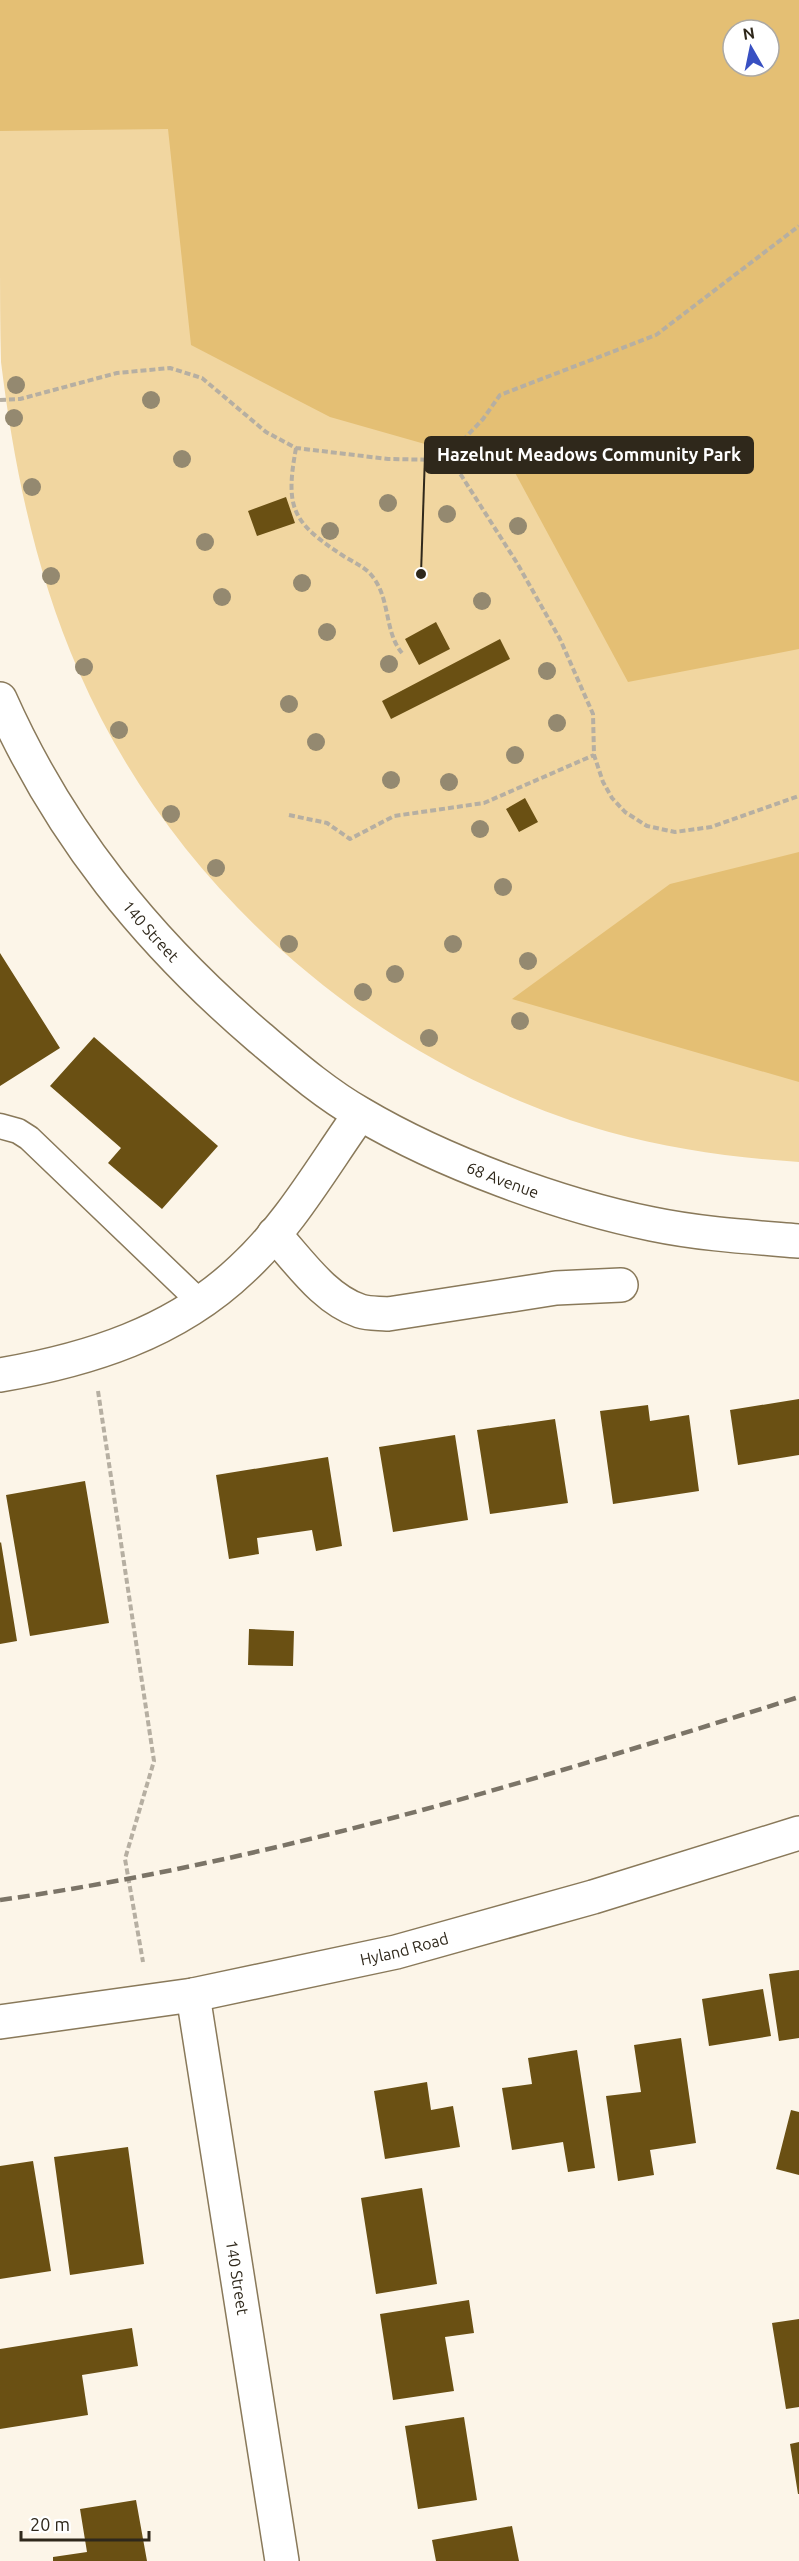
<svg xmlns="http://www.w3.org/2000/svg" width="799" height="2561" font-family="Ubuntu,sans-serif">
<style>
.green{fill:#f1d6a0;fill-rule:evenodd}
.forest{fill:#e4bf74;fill-rule:evenodd}
.building{fill:#6a5013}
.lines{fill:none;stroke-linecap:round;stroke-linejoin:round}
.lane-casing{stroke:#89795a;stroke-width:27}
.street-casing{stroke:#89795a;stroke-width:36}
.secondary-casing{stroke:#89795a;stroke-width:36}
.path{stroke:#b6afa2;stroke-width:4;stroke-dasharray:6 3;stroke-linecap:butt}
.lane{stroke:#fff;stroke-width:24}
.street{stroke:#fff;stroke-width:33}
.secondary{stroke:#fff;stroke-width:33}
.rail{stroke:#7b7467;stroke-width:4.5;stroke-dasharray:12 6;stroke-linecap:butt}
.tree{fill:#948970}
.labels{text-anchor:middle;stroke-width:6;stroke-linejoin:round;paint-order:stroke}
.street-label{font-size:16px;fill:#2f281b;stroke:#fff}
.leader{fill:none;stroke:#2f281b;stroke-width:2}
.callout-dot{fill:#2f281b;stroke:#fff;stroke-width:2}
.callout{fill:#2f281b;stroke:#2f281b;stroke-width:2}
.callout-label{font-size:18px;text-anchor:middle;font-weight:bold;fill:#fff}
</style>
<rect width="100%" height="100%" fill="#fcf5e8"/>
<!-- green -->
<path class="green" d="M0,0H799V1162C735,1158 671,1149 609,1132C378,1067 175,893 79,672C36,574 14,468 1,362C0,323 0,281 0,241C0,161 0,80 0,0ZM733,30H769V66H733Z"/>
<!-- forest -->
<path class="forest" d="M0,0H799V649L628,682L513,469L330,417L191,345L168,129L0,131ZM733,30H769V66H733Z
M799,852V1082L512,999L670,884Z"/>
<!-- building -->
<path class="building" d="M286,497L295,523L257,536L248,511Z
M436,622L450,649L419,665L405,639Z
M500,639L510,659L391,719L382,701Z
M525,798L538,822L519,832L506,809Z
M0,953L60,1048L0,1086Z
M94,1037L218,1146L162,1209L108,1163L121,1148L50,1086Z
M799,1399V1455L738,1465L730,1410Z
M648,1405L650,1421L689,1415L699,1491L613,1504L600,1411Z
M555,1419L568,1503L490,1514L477,1430Z
M455,1435L468,1520L393,1532L379,1447Z
M328,1457L342,1546L316,1551L312,1530L257,1538L259,1554L229,1559L216,1475Z
M85,1481L109,1623L30,1636L6,1495Z
M1,1542L17,1641L0,1644V1543Z
M249,1629L294,1631L293,1666L248,1665Z
M799,1970V2038L779,2041L769,1974Z
M763,1989L771,2036L709,2046L702,1999Z
M681,2038L696,2143L650,2150L654,2175L618,2181L606,2096L641,2092L634,2045Z
M577,2050L595,2168L568,2172L563,2142L512,2150L502,2088L532,2084L528,2058Z
M427,2082L431,2110L453,2106L460,2147L385,2159L374,2091Z
M791,2110L799,2112V2175L776,2169Z
M128,2147L144,2264L70,2275L54,2157Z
M33,2161L51,2271L0,2279V2166Z
M422,2188L437,2284L376,2294L361,2198Z
M469,2300L474,2333L445,2337L454,2391L393,2400L380,2314Z
M799,2319V2407L786,2409L772,2323Z
M132,2328L138,2366L82,2375L88,2415L0,2429V2349Z
M464,2417L477,2500L418,2509L405,2426Z
M799,2442V2494H798L790,2444Z
M136,2500L147,2561H53V2557L87,2552L80,2509Z
M512,2526L519,2561H436L432,2540Z"/>
<g class="lines">
<defs>
<path id="lane" d="M0,1126L18,1131L29,1138L200,1302"/>
<g id="street">
<path d="M274,1234C299,1261 324,1299 360,1311C369,1314 379,1313 388,1314L556,1288L621,1285"/>
<path d="M0,1375C88,1360 175,1333 242,1269C289,1226 323,1166 360,1114"/>
<path id="s1" d="M193,1995L282,2561"/>
</g>
<g id="secondary">
<path id="s2" d="M0,699C60,834 147,941 259,1037C291,1064 324,1093 361,1114C442,1162 559,1205 652,1224C700,1234 750,1237 799,1241"/>
<path id="s3" d="M0,2022L193,1995L396,1952L593,1897L799,1833"/>
</g>
</defs>
<!-- lane casing -->
<use href="#lane" class="lane-casing"/>
<!-- street casing -->
<use href="#street" class="street-casing"/>
<!-- secondary casing -->
<use href="#secondary" class="secondary-casing"/>
<!-- path -->
<path class="path" d="M0,400L20,399L117,373L170,368L202,378L266,432L296,448L388,459L444,460L461,475L517,563L560,639L593,714L594,755L603,782L612,798L625,812L647,826L675,832L711,827L799,796
M296,448C285,508 292,522 342,555C354,563 367,567 375,580C390,602 385,633 402,653
M444,460L483,419L500,395L656,335L799,226
M289,815L327,823L350,839L394,816L484,803L594,755
M98,1391L154,1761L125,1859L143,1962"/>
<!-- lane -->
<use href="#lane" class="lane"/>
<!-- street -->
<use href="#street" class="street"/>
<!-- secondary -->
<use href="#secondary" class="secondary"/>
<!-- rail -->
<path class="rail" d="M0,1900C274,1861 536,1780 799,1697"/>
</g>
<!-- trees -->
<g class="tree">
<circle cx="16" cy="385" r="9"/>
<circle cx="151" cy="400" r="9"/>
<circle cx="14" cy="418" r="9"/>
<circle cx="182" cy="459" r="9"/>
<circle cx="32" cy="487" r="9"/>
<circle cx="388" cy="503" r="9"/>
<circle cx="447" cy="514" r="9"/>
<circle cx="518" cy="526" r="9"/>
<circle cx="330" cy="531" r="9"/>
<circle cx="205" cy="542" r="9"/>
<circle cx="51" cy="576" r="9"/>
<circle cx="302" cy="583" r="9"/>
<circle cx="222" cy="597" r="9"/>
<circle cx="482" cy="601" r="9"/>
<circle cx="327" cy="632" r="9"/>
<circle cx="389" cy="664" r="9"/>
<circle cx="84" cy="667" r="9"/>
<circle cx="547" cy="671" r="9"/>
<circle cx="289" cy="704" r="9"/>
<circle cx="557" cy="723" r="9"/>
<circle cx="119" cy="730" r="9"/>
<circle cx="316" cy="742" r="9"/>
<circle cx="515" cy="755" r="9"/>
<circle cx="391" cy="780" r="9"/>
<circle cx="449" cy="782" r="9"/>
<circle cx="171" cy="814" r="9"/>
<circle cx="480" cy="829" r="9"/>
<circle cx="216" cy="868" r="9"/>
<circle cx="503" cy="887" r="9"/>
<circle cx="289" cy="944" r="9"/>
<circle cx="453" cy="944" r="9"/>
<circle cx="528" cy="961" r="9"/>
<circle cx="395" cy="974" r="9"/>
<circle cx="363" cy="992" r="9"/>
<circle cx="520" cy="1021" r="9"/>
<circle cx="429" cy="1038" r="9"/>
</g>
<g class="labels">
<!-- street labels -->
<g class="street-label">
<text dy="6" stroke="none"><textPath href="#s2" startOffset="278">140 Street</textPath></text>
<text dy="6" stroke="none"><textPath href="#s2" startOffset="714">68 Avenue</textPath></text>
<text dy="6" stroke="none"><textPath href="#s3" startOffset="411">Hyland Road</textPath></text>
<text dy="6" stroke="none"><textPath href="#s1" startOffset="286">140 Street</textPath></text>
</g>
</g>
<!-- callouts -->
<path class="leader" d="M421 574L425 455"/>
<circle class="callout-dot" cx="421" cy="574" r="6"/>
<rect class="callout" x="425" y="437" width="328" height="36" rx="6"/>
<g class="callout-label">
<text x="589" y="461">Hazelnut Meadows Community Park</text>
</g>
<!-- north arrow -->
<g transform="translate(751 48) rotate(351)"><circle r="28" fill="#ffffff" stroke="#aca9a4" stroke-width="1.5"/>
<path d="M0-4.5L10 22L0 15L-10 22Z" fill="#3850c2"/>
<text y="-9" font-size="16" font-weight="bold" text-anchor="middle" fill="#2f281b">N</text>
</g>
<!-- scale -->
<path d="M21 2531v9h128v-9" fill="none" stroke="#2f281b" stroke-width="3"/>
<text x="30" y="2531" font-size="18" fill="#2f281b" stroke="#ffffff" stroke-width="4.5" paint-order="stroke">20 m</text>
</svg>
